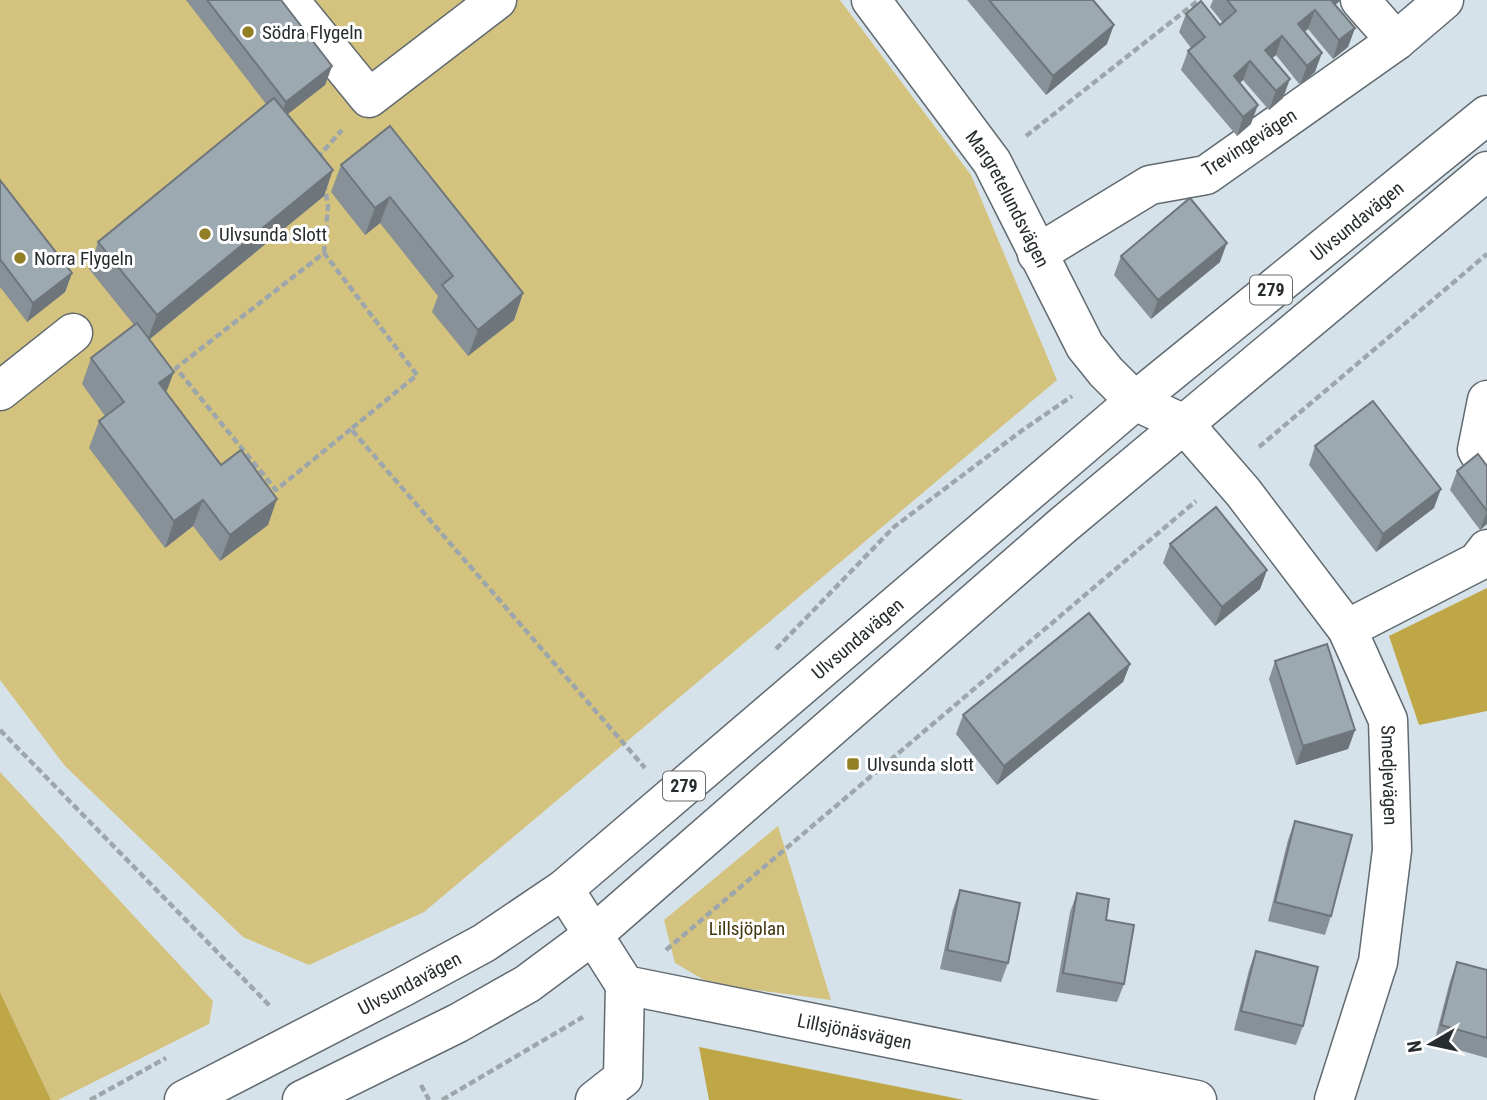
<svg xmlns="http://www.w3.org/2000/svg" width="1487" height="1100" font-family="'Roboto Condensed',sans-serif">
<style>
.green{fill:#d4c37e}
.forest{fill:#bfa747}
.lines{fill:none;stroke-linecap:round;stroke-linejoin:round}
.minor-casing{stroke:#606a70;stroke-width:41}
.major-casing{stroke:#606a70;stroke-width:41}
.path{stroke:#9ca6ab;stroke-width:4.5;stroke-dasharray:7 3.5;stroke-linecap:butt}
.minor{stroke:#fff;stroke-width:38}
.major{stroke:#fff;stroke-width:38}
.wall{fill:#879197}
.shaded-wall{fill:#6e767b}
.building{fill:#9da9b0;stroke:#6e767b;stroke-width:2}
.poi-dot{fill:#927e25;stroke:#fff;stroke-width:2.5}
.labels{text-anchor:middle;stroke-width:6;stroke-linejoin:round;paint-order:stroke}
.shield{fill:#fff;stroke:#686b6d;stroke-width:2}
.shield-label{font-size:18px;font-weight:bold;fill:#272c2e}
.poi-label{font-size:19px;fill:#272c2e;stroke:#fff;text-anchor:start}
.street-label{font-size:19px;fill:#272c2e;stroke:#fff}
.park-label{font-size:19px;fill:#40360c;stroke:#fff}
</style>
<rect width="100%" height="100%" fill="#d6e2e9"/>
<!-- green -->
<path class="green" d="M0,0H840L971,175L1057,380L424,912L309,965L243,937L65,766L0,680Z
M0,772L213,1001L209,1024L58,1100H51L0,992Z
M778,826L831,1000L711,984L675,963L664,920Z"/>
<!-- forest -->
<path class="forest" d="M1487,588V711L1419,725L1389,636Z
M0,992L51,1100H0Z
M699,1047L964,1100H709Z"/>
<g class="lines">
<defs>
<g id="minor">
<path d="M289,0L369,98L497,0"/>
<path id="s1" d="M871,0L992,162L1085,346L1106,372L1135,401L1184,424L1243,492L1347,629L1388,720L1392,850L1378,962L1334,1100"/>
<path d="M1360,0L1396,41"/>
<path d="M1037,254L1150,185L1206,175L1396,41L1444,0"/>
<path d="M0,391L73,333"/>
<path d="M1487,400L1477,450L1487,466"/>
<path d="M1347,629L1477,562L1487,549"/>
<path id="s2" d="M564,889L625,985L1197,1100"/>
<path d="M595,1100L623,1078L625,985"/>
</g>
<g id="major">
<path id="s3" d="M184,1100L401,988L484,943L564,889L1135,401L1487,115"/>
<path d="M302,1100L458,1023L527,984L593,935L1062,526L1487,171"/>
</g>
</defs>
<!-- minor casing -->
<use href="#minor" class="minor-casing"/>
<!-- major casing -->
<use href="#major" class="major-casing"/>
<!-- path -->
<path class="path" d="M1026,136L1199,0
M321,159L320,155L342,130
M324,253L328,206L325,188
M351,429L276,490L176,368L324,253L417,375L351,429L645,768
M1259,447L1487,254
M776,649L894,527L1020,432L1072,396
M0,730L270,1006
M666,950L1196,501
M421,1085L429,1100
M90,1100L166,1058
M442,1100L583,1017"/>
<!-- minor -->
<use href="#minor" class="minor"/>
<!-- major -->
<use href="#major" class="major"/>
</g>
<!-- wall -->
<path class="wall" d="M186,0H281L332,66L325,85L287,114L324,196L149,340L166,392L268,525L220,561L193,526L165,548L89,448L99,421L105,416L82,384L91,358L134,325L89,269L98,242L266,104Z
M967,0H1093L1107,44L1046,95Z
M1213,0H1341L1335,5L1355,28L1348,47L1333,59L1308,29L1304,32L1315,72L1300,85L1276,55L1272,58L1283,98L1269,110L1243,80L1240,83L1251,124L1237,136L1181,70L1188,51L1191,48L1179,32L1186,14L1220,25L1223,23L1210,7Z
M390,126L523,293L514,320L468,356L432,312L438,296L380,223L365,235L331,192L341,165Z
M0,180L72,273L65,292L27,322L0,287Z
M1121,256L1220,262L1151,319L1114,275Z
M1315,446L1434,508L1376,552L1309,465Z
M1487,466V524L1480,530L1450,490L1457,471Z
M1170,544L1267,570L1260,589L1215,626L1163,563Z
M1275,661L1355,730L1348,749L1296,765L1269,679Z
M1130,664L1123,682L997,785L956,734L963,715Z
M1295,821L1331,916L1325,935L1268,921L1288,840Z
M960,890L1008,963L1001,982L940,969L953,909Z
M1077,893L1124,984L1117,1002L1056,992L1070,912Z
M1256,951L1303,1026L1296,1045L1234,1030L1249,970Z
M1457,962L1487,970V1058L1434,1043L1450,981Z"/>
<!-- shaded-wall -->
<path class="shaded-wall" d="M1328,0H1341L1322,16Z
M1315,10L1308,29L1291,43L1298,24Z
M1114,25L1107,44L1046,95L1053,76Z
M1355,28L1348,47L1333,59L1339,40Z
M1282,36L1276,55L1259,69L1265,50Z
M1322,53L1315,72L1300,85L1307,66Z
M1250,61L1243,80L1227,94L1234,76Z
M332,66L325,85L279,121L286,102Z
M1290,79L1283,98L1269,110L1276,91Z
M1258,105L1251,124L1237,136L1243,117Z
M333,170L324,196L147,341L157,315Z
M390,197L380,223L365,235L375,208Z
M1227,243L1220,262L1151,319L1158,300Z
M72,273L65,292L27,322L33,303Z
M523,293L514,320L468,356L478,330Z
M174,372L164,398L159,383Z
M1441,489L1434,508L1376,552L1383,534Z
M277,499L268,525L220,561L230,535Z
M203,500L193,526L165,548L174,521Z
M1487,511V524L1480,530Z
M1267,570L1260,589L1215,626L1222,607Z
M1130,664L1123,682L997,785L1004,766Z
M1355,730L1348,749L1296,765L1303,746Z"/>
<!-- building -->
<path class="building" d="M207,0H281L332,66L286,102Z
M989,0H1093L1114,25L1053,76Z
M1227,0H1331L1355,28L1339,40L1315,10L1298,24L1322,53L1307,66L1282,36L1265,50L1290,79L1276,91L1250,61L1234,76L1258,105L1243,117L1188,51L1205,37L1186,14L1201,1L1220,25L1236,11Z
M274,98L333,170L157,315L98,242Z
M390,126L523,293L478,330L442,285L453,276L390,197L375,208L341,165Z
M0,180L72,273L33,303L0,259Z
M1190,198L1227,243L1158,300L1121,256Z
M137,323L174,372L159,383L221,465L241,450L277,499L230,535L203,500L174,521L99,421L124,402L91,358Z
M1373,401L1441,489L1383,534L1315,446Z
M1478,454L1487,466V511L1457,471Z
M1216,507L1267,570L1222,607L1170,544Z
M1089,613L1130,664L1004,766L963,715Z
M1327,644L1355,730L1303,746L1275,661Z
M1295,821L1352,835L1331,916L1275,902Z
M960,890L1020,903L1008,963L947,950Z
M1077,893L1109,899L1106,920L1134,925L1124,984L1063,973Z
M1256,951L1318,967L1303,1026L1241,1011Z
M1457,962L1487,970V1038L1441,1025Z"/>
<!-- markers -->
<g class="poi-dot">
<circle cx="248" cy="32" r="7"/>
<circle cx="205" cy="234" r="7"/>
<circle cx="20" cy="258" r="7"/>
<rect x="846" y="757" width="14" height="14" rx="3.5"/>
</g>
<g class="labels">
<!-- shield labels -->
<g class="shield">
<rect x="1250" y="275.5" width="42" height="29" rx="5"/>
<rect x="663" y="771.5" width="42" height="29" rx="5"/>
</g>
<g class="shield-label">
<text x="1271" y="296">279</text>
<text x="684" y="792">279</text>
</g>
<!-- poi labels -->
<g class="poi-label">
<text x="262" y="39">Södra Flygeln</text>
<text x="219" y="241">Ulvsunda Slott</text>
<text x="34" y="265">Norra Flygeln</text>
<text x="867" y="771">Ulvsunda slott</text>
</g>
<!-- street labels -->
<g class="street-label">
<text transform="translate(1249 142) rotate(-33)" y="7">Trevingevägen</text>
<text dy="7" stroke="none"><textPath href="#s1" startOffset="242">Margretelundsvägen</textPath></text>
<text dy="7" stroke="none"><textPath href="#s3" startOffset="1472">Ulvsundavägen</textPath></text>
<text dy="7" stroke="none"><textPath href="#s3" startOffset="821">Ulvsundavägen</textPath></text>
<text dy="7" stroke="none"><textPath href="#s1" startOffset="954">Smedjevägen</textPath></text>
<text dy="7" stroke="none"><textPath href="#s3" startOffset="254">Ulvsundavägen</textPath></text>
<text dy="7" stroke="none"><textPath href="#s2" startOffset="348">Lillsjönäsvägen</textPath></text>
</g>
<!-- park labels -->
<g class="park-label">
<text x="747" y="935">Lillsjöplan</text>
</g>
</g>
<!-- north arrow -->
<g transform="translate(1431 1044) rotate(261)" stroke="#ffffff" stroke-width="5" paint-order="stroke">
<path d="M0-5L12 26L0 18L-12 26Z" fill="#272c2e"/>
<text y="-10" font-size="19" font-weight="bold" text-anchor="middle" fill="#272c2e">N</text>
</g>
</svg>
